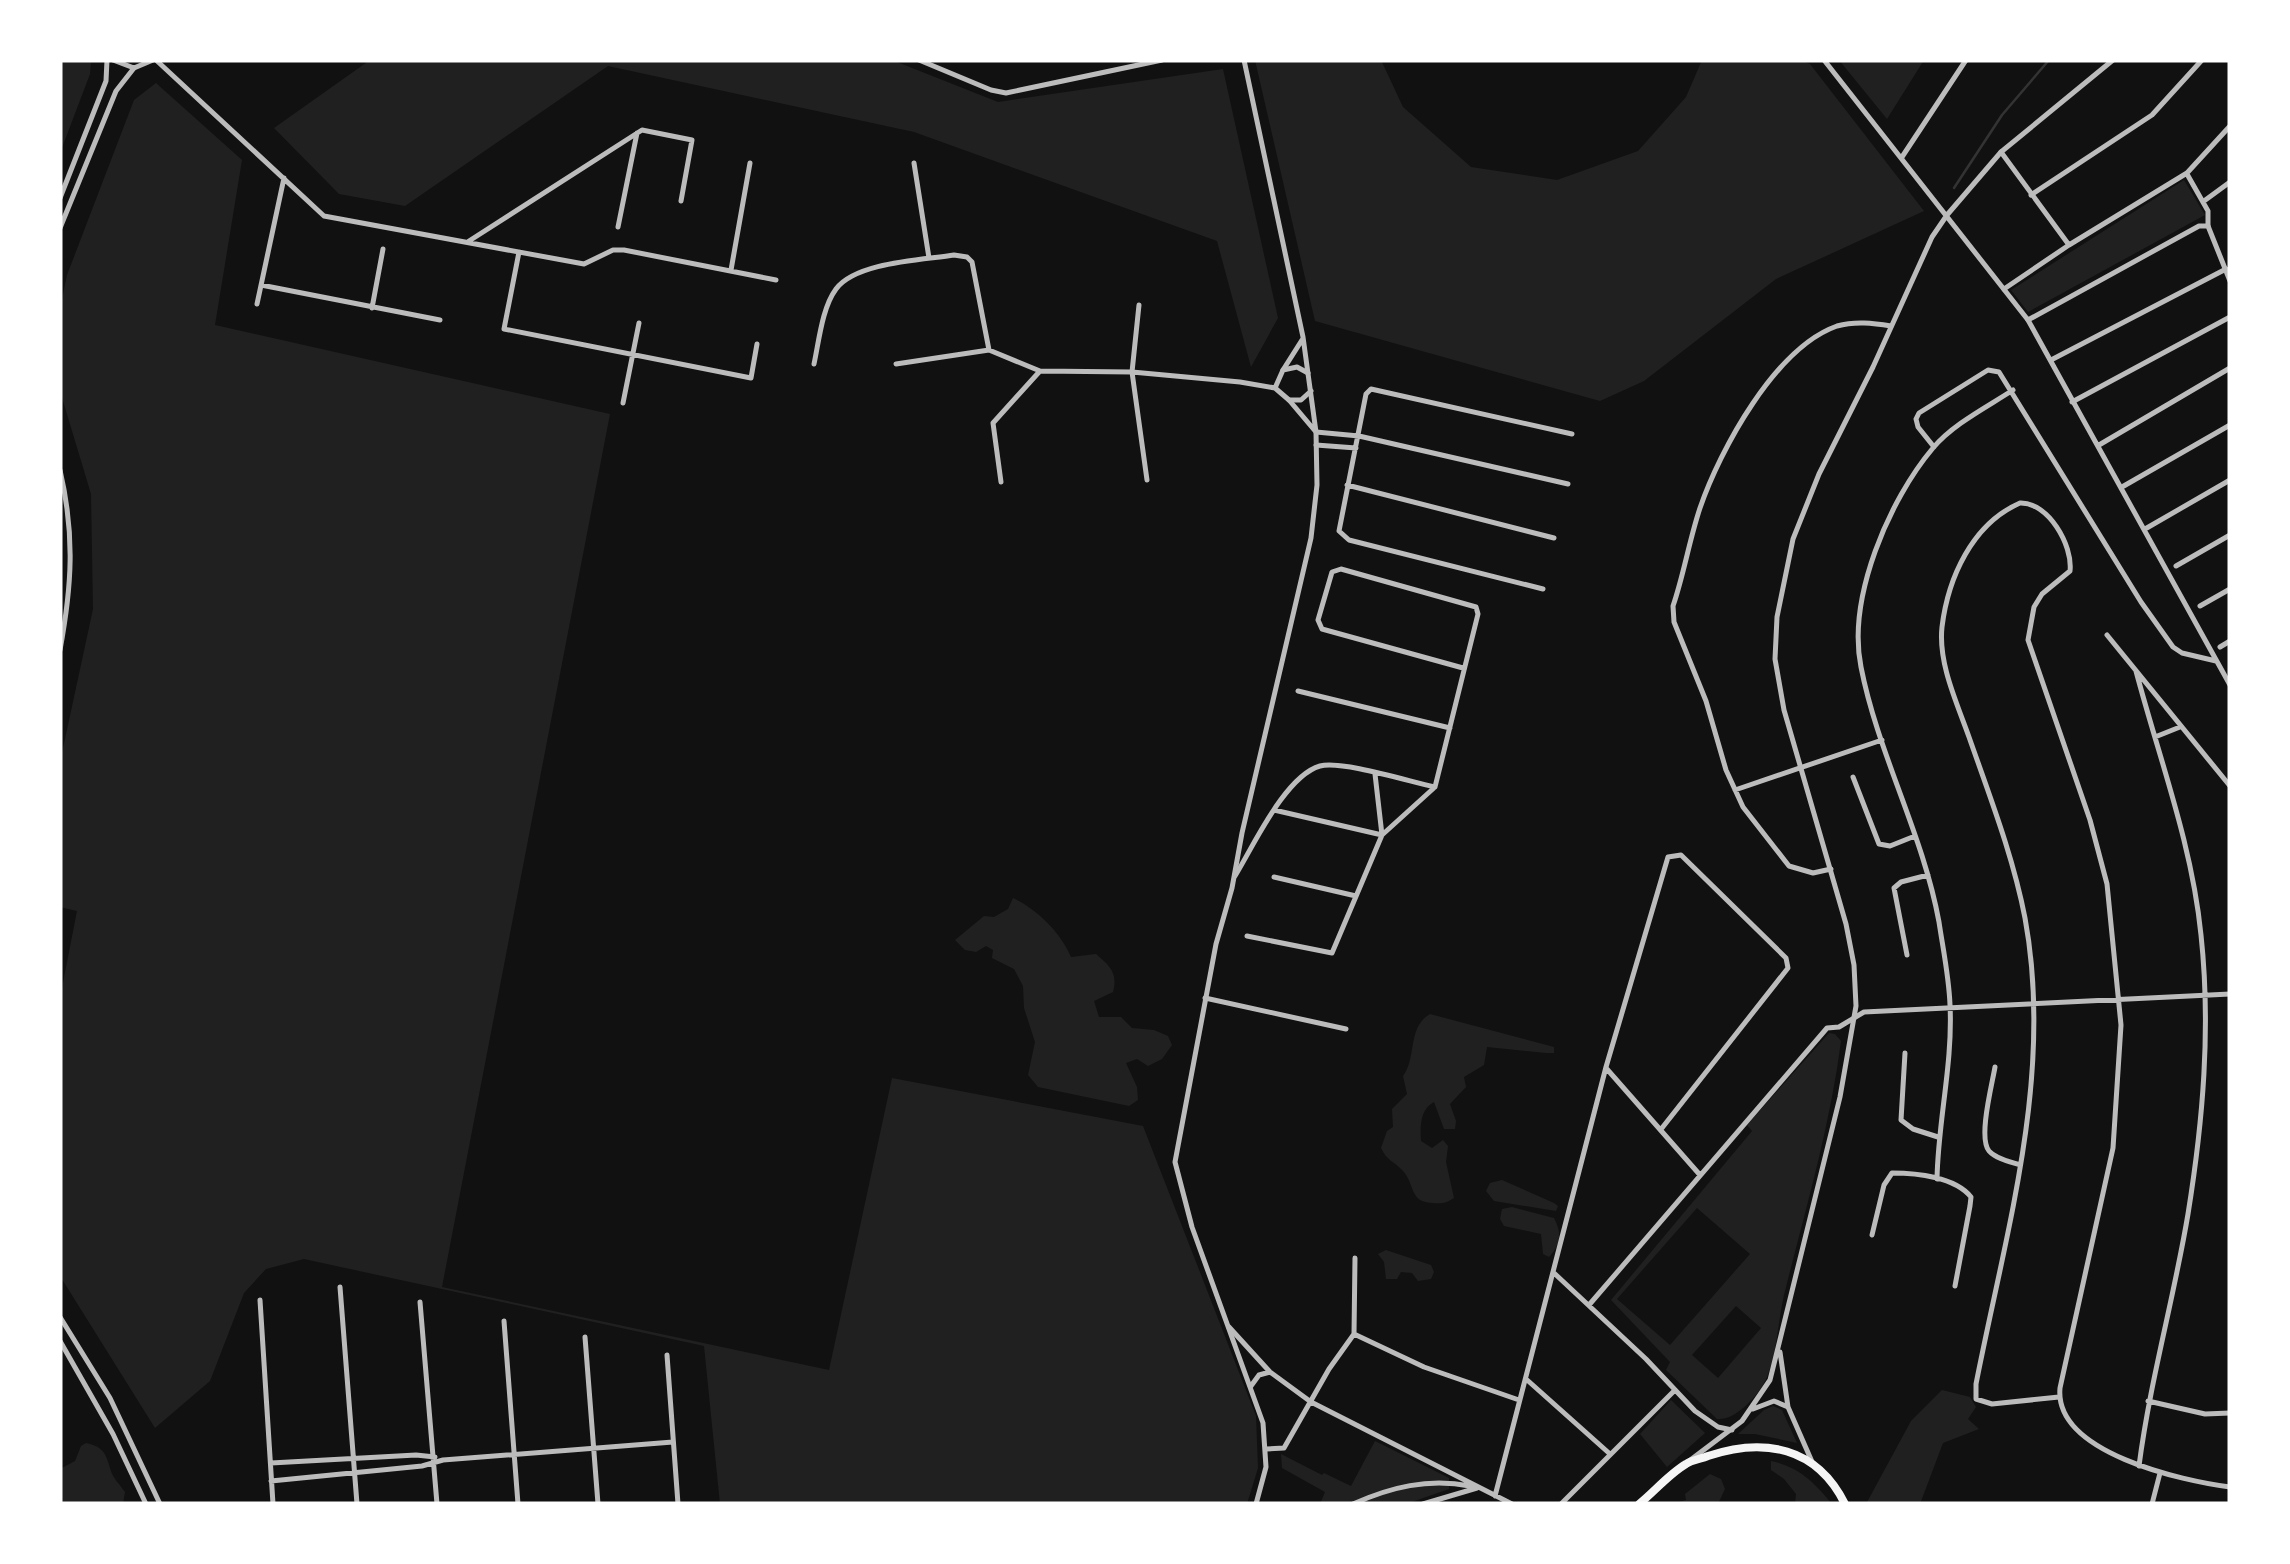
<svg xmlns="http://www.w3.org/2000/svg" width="2290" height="1564" font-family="'Asap Condensed',sans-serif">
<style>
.green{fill:#202020;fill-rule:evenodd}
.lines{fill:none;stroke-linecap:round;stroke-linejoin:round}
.stream{stroke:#333;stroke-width:2.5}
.minor{stroke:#bcbcbc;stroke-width:5}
.tertiary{stroke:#bcbcbc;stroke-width:5}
.primary{stroke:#f5f5f5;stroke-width:8}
</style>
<rect width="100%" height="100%" fill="#111"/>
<!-- green -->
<path class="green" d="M60,60H91L90,74L60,153Z
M370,60H892L998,102L1223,69L1278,318L1251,367L1217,241L914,132L608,66L405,206L339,194L274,128Z
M1255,60H1381L1403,107L1471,167L1557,180L1638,151L1686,97L1702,60H1801L1810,64L1924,211L1776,279L1644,381L1600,401L1315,321Z
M1839,60H1924L1887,119Z
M156,83L242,160L215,325L610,414L442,1287L829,1370L892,1078L1143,1126L1256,1416L1258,1468L1247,1504H720L704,1346L304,1259L266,1269L244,1293L210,1381L155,1428L60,1276V998L77,911L60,907V762L93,609L91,494L60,391V309L67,275L134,100Z
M2184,180L2205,215L2028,312L2011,290Z
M1013,898C1037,909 1061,933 1071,957L1096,954C1110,966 1118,973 1113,992L1094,1001L1099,1017H1121L1132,1028L1154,1030L1168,1036L1172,1045L1162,1059L1148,1066L1137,1059L1126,1063L1137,1087L1138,1100L1129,1106L1038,1087L1028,1075L1035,1042L1024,1008L1023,986L1014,969L992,958L993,950L986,946L976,952L965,950L955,940L984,916L994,917L1008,909Z
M1430,1014L1554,1047V1053H1546L1487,1047L1484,1065L1464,1077L1466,1087L1450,1104L1456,1121L1455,1129H1444L1434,1102C1420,1109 1420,1127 1421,1141L1432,1148L1443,1140L1448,1146L1446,1162L1454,1198C1446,1203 1442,1204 1432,1203C1409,1202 1415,1184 1403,1171C1394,1161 1387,1161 1381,1148L1387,1131L1393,1127L1392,1109L1407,1094L1403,1076C1417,1058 1407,1027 1430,1014Z
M1829,1033L1835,1034L1841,1041C1830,1127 1805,1211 1784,1295C1778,1321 1777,1353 1767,1377C1759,1395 1736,1421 1717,1419L1666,1370L1670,1362L1611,1300L1752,1131L1747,1125ZM1697,1208L1750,1254L1670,1345L1617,1299ZM1736,1306L1761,1328L1718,1378L1692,1355Z
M1502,1180L1554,1203L1558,1206L1556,1211L1494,1201L1486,1191L1490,1183Z
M1512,1207L1554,1218C1562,1233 1561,1244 1549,1257L1543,1254L1541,1234L1504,1226L1500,1219L1502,1209Z
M1386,1250L1431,1265L1434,1272L1431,1279L1418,1281L1412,1273L1401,1272L1397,1279H1386L1384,1262L1378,1254Z
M1942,1390L1970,1397L1976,1407L1968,1419L1979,1429L1943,1443L1920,1504H1866L1911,1421Z
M1671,1400L1705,1433L1667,1467L1640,1434Z
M1773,1406L1782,1410L1797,1443L1755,1434H1738L1764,1410Z
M1375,1441L1449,1478V1489L1406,1504H1320L1325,1492L1282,1468L1281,1454L1322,1475L1324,1473L1351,1486Z
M86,1443C105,1447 106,1455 111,1471C113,1478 121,1486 125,1492L123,1504H60V1469L75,1461L81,1446Z
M1771,1461C1799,1467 1814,1482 1832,1504H1795L1796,1494L1784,1479L1771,1470Z
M1710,1474L1721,1479L1725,1489L1718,1504H1672L1686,1500L1685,1494Z"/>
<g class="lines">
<!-- stream -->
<path class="stream" d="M1954,188L2002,115L2049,60"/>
<!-- minor -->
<path class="minor" d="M113,60L134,68L153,60
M156,60L324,216L584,264L613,250H624L776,280
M919,60L991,90L1006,93L1162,60
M2001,152L2069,245
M1902,157L1966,60
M914,163L929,258
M2187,174L2208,211V226
M2031,195L2152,115L2202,60
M2204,201L2230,182
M618,227L637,133
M469,241L642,130L692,140L681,201
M519,252L504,329L751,378L757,344
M731,270L750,163
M261,285L440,320
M2004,289L2069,245L2187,173L2230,126
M257,304L284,178
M1139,305L1132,372L1147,480
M372,308L383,249
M2028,320L2230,685
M2051,360L2226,269
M814,364C819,341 822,308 836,289C856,262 923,260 954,255L967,257L972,262L989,350
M896,364L989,350L1040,371
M1275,388L1283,370L1297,367L1308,373
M2072,402L2230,317
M623,403L639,323
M1316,432L1359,436L1568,484
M1316,445L1356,448
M2099,445L2230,368
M1934,447L1918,427L1916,419L1919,413L1988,370L1999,372L2141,602L2173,647L2182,653L2216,661
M1001,482L993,423L1040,371L1132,372L1240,382L1275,388L1289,400H1301L1311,391
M1347,485L1554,538
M2122,487L2230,425
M2145,529L2230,480
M2176,566L2230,535
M1543,589L1349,540L1339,531L1366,394L1371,389L1572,434
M2200,606L2230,589
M2107,635L2230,786
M2220,647L2230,641
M2136,671C2159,758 2192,844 2201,935C2211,1028 2203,1121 2188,1214C2174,1298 2150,1381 2139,1466
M1298,691L1450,728
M2155,737L2180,727
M1853,777L1879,844L1890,846L1915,836
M1435,787L1478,614L1476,607L1341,569L1332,572L1318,620L1322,629L1463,668
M1735,790L1882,740
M1274,810L1382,835L1375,774
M1831,869L1813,873L1789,866L1743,807L1726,770L1706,701L1674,622L1673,606C1684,574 1689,541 1700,508C1720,450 1775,348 1837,326C1855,321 1873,323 1891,326
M1235,876C1253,847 1285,776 1320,766C1341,760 1411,782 1435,787L1382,835L1332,953L1247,936
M1274,877L1356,896
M1907,955L1894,888L1901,882L1928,875
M1205,998L1346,1029
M1905,1053L1901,1120L1913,1129L1938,1137
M1995,1067C1992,1085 1978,1138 1989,1151C1996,1159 2011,1162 2020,1165
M1606,1068L1700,1175
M1937,1179C1938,1121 1953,1063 1950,1005C1949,977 1943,949 1939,922C1923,834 1878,754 1861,667C1847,598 1889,500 1933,448C1953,424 1987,407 2013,390
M1872,1235L1884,1185L1892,1173C1917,1173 1955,1177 1971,1197L1970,1206L1955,1286
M1554,1273L1646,1359L1695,1411L1718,1427L1732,1430
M340,1287L357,1504
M260,1300L273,1504
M420,1302L437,1504
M1589,1305L1827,1028L1839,1027L1864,1012L2230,994
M504,1321L518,1504
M1229,1327L1270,1372L1311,1402L1512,1504
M1354,1334L1424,1367L1519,1400
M585,1337L598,1504
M667,1355L678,1504
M1526,1379L1610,1454
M1251,1386L1259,1375L1270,1372
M2059,1397L1992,1404L1976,1399V1384C2006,1231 2054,1075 2025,918C2013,856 1990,797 1969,737C1957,703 1938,663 1942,627C1948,578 1972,524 2020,503C2048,502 2073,545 2070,571L2042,594L2034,607L2028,640L2090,820L2107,884L2121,1025L2113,1148L2060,1388C2054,1453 2183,1481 2230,1487
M2148,1401L2205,1414L2230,1413
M1266,1449L1284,1448L1329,1369L1354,1334L1355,1258
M271,1463L416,1455L435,1457
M271,1481L422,1466L443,1460L673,1442
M1495,1496L1606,1067L1668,857L1681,855L1786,958L1788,968L1662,1128
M1353,1504C1391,1487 1428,1478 1470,1486
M1423,1504L1477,1488
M1561,1504L1674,1391
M2152,1504L2160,1473"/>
<!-- tertiary -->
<path class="tertiary" d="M1244,60L1303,337L1316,432L1317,485L1311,538L1242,833L1232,888L1216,944L1175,1162L1192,1227L1263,1423L1266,1467L1256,1504
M1824,60L2028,320L2199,226H2208L2230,281
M60,198L106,81L107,60
M60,228L116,91L134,68
M1283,370L1302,340
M1289,400L1316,432
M60,470C75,535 72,585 60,650
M60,1317L110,1398L160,1504
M60,1341L113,1434L146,1504
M1780,1352L1788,1407L1813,1464
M1753,1409L1774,1401L1788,1407
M1689,1461L1742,1421L1770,1380L1840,1097L1856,1006L1854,965L1846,924L1784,710L1775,659L1777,617L1793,539L1819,474L1873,367L1932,237L1947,215L2001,152L2113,60"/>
<!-- primary -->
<path class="primary" d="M1639,1504C1654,1492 1669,1474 1686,1464C1692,1460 1701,1459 1708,1456C1764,1437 1817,1447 1845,1504"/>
</g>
<!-- border -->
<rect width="2290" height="1564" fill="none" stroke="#ffffff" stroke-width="125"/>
</svg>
